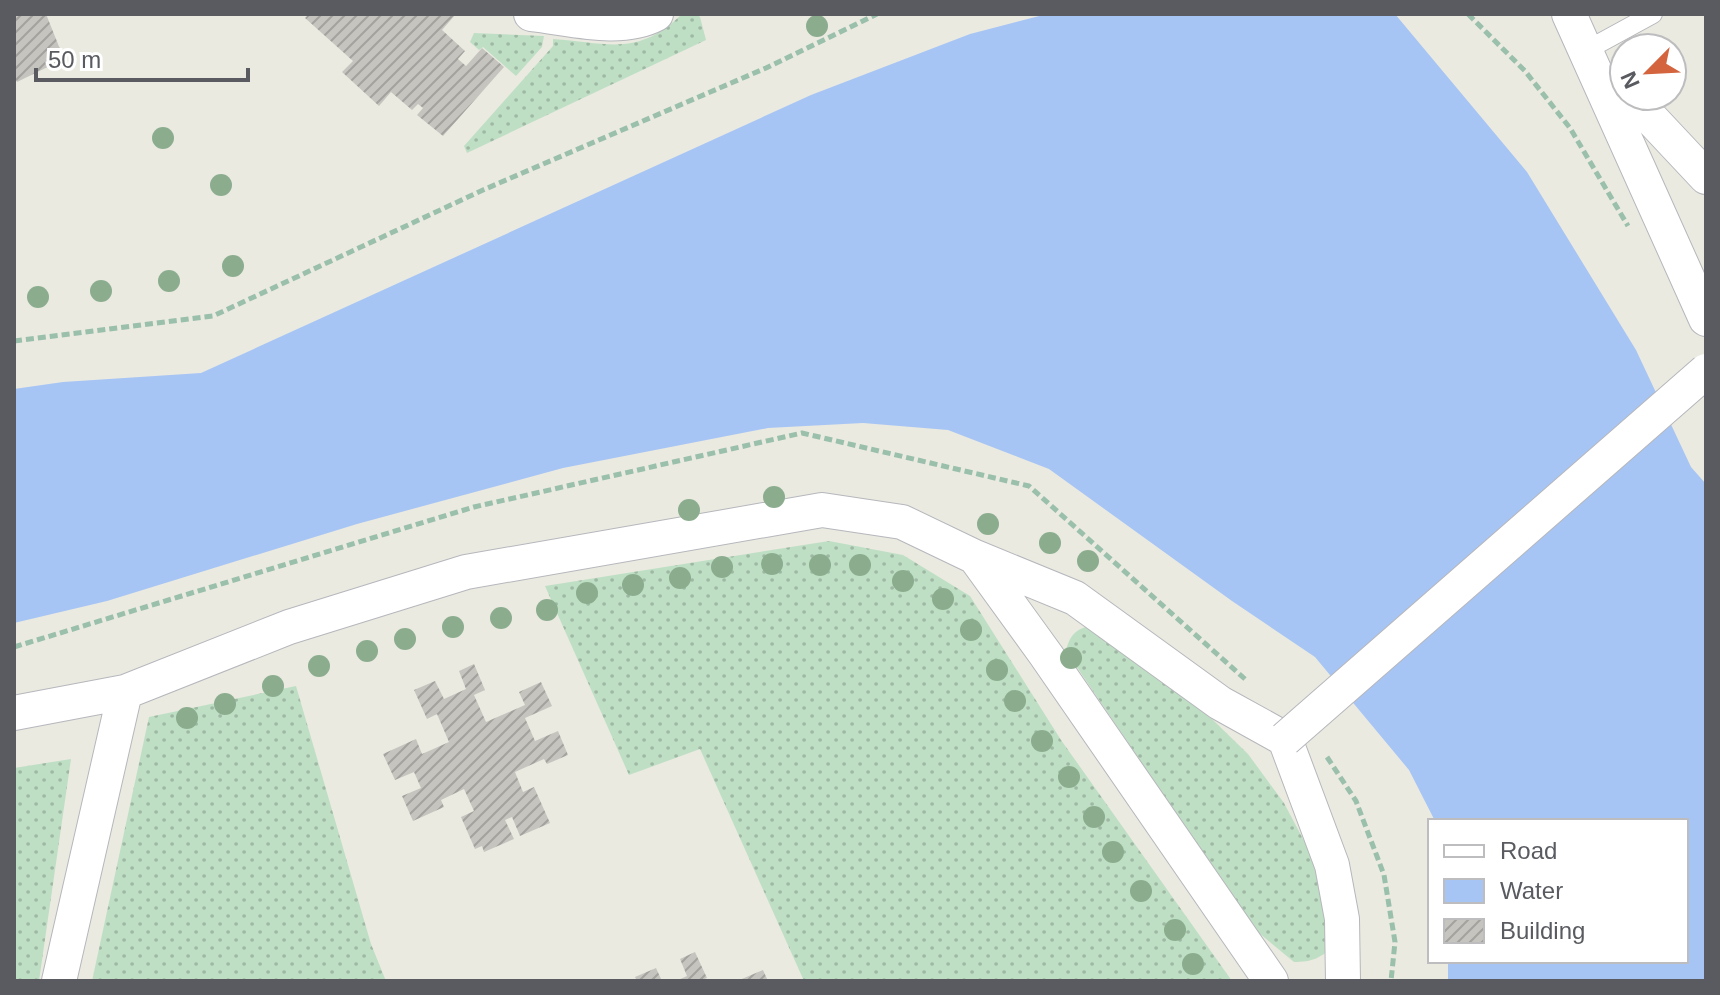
<svg xmlns="http://www.w3.org/2000/svg" width="1720" height="995" font-family="Arial,sans-serif">
<style>
.grass{fill:url(#grass-dots)}
.water{fill:#a7c5f4}
.building{fill:url(#building-hatch)}
.lines{fill:none;stroke-linecap:round;stroke-linejoin:round}
.lane-casing{stroke:#b6b7bc;stroke-width:20}
.street-casing{stroke:#b6b7bc;stroke-width:36}
.path{stroke:#9abfab;stroke-width:5;stroke-dasharray:8 4;stroke-linecap:butt}
.lane{stroke:#fff;stroke-width:18}
.street{stroke:#fff;stroke-width:34}
.street-bridge-casing{stroke:#b6b7bc;stroke-width:36;stroke-linecap:butt}
.street-bridge{stroke:#fff;stroke-width:34}
.tree{fill:#8bad8e}
</style>
<defs>
<pattern id="grass-dots" width="8" height="8" patternUnits="userSpaceOnUse" patternTransform="scale(2)"><rect width="8" height="8" fill="#bfdfc5"/><path d="M2 2h.1M6 6h.1" fill="none" stroke="#9eb8a3" stroke-width="1.8" stroke-linecap="round"/></pattern>
<pattern id="building-hatch" width="6" height="6" patternUnits="userSpaceOnUse" patternTransform="scale(2)"><rect width="6" height="6" fill="#c6c4be"/><path d="M-1 1l2-2M0 6l6-6M5 7l2-2" fill="none" stroke="#a4a29e"/></pattern>
</defs>
<rect width="100%" height="100%" fill="#eaeae1"/>
<!-- grass -->
<path class="grass" d="M682,14H697L700,17L706,40L467,153L464,146L553,46V39C609,43 638,57 682,14Z
M474,33L544,36L542,47L516,76L483,47L479,50L470,42Z
M829,541L903,555L970,596L1061,740L1232,981H804L700,749L629,775L545,586Z
M1096,624L1213,720L1248,754L1284,803L1311,854L1333,945C1322,958 1312,962 1294,962L1254,929L1066,651C1070,633 1078,628 1096,624Z
M296,686L371,944L386,981H92L149,717Z
M71,759L39,981H14V768Z"/>
<!-- water -->
<path class="water" d="M1047,14H1395L1527,172L1636,350L1691,467L1706,484V981H1448V961H1686V821H1435L1409,770L1315,657L1232,601L1049,469L948,430L863,423L768,428L563,468L357,524L107,601L14,623V389L63,382L201,373L811,95L970,34Z"/>
<!-- building -->
<path class="building" d="M14,14H46L64,59L17,82L14,76Z
M309,14H456L442,30L465,51L458,59L466,66L482,48L504,67L443,136L417,115L423,108L418,104L412,110L391,92L379,106L342,72L353,61L305,18Z
M474,664L485,690L474,695L486,722L525,705L519,692L541,682L552,706L525,718L535,741L558,731L568,755L547,764L544,759L515,772L523,792L534,787L550,823L520,836L512,817L505,820L514,839L484,852L482,846L475,849L461,817L474,811L464,789L441,800L444,807L413,821L402,796L421,788L414,772L395,780L383,754L416,739L422,754L449,742L437,714L427,719L414,690L435,681L444,699L466,689L459,671Z
M695,952L707,978L699,981H676L687,976L680,959Z
M656,968L662,981H637L635,977Z
M763,970L768,981H737Z"/>
<g class="lines">
<defs>
<path id="lane" d="M1587,50L1653,14"/>
<path id="street" d="M531,14C570,18 620,33 656,14
M1569,14L1706,319
M1630,96L1706,177
M975,557L1075,598L1220,703L1285,739L1332,865L1342,919L1343,981
M14,713L125,692L289,627L466,572L822,510L902,522L975,557L1046,655L1271,981
M59,981L125,692"/>
</defs>
<!-- lane casing -->
<use href="#lane" class="lane-casing"/>
<!-- street casing -->
<use href="#street" class="street-casing"/>
<!-- path -->
<path class="path" d="M1468,14L1525,71L1570,128L1628,226
M14,341L213,316L483,190L766,68L877,14
M14,647L474,507L802,433L1029,486L1245,679
M1327,757L1356,801L1384,875L1395,942L1391,981"/>
<!-- lane -->
<use href="#lane" class="lane"/>
<!-- street -->
<use href="#street" class="street"/>
<defs>
<path id="street-bridge" d="M1285,739L1706,371"/>
</defs>
<!-- street-bridge casing -->
<use href="#street-bridge" class="street-bridge-casing"/>
<!-- street-bridge -->
<use href="#street-bridge" class="street-bridge"/>
</g>
<!-- trees -->
<g class="tree">
<circle cx="817" cy="26" r="11"/>
<circle cx="163" cy="138" r="11"/>
<circle cx="221" cy="185" r="11"/>
<circle cx="233" cy="266" r="11"/>
<circle cx="169" cy="281" r="11"/>
<circle cx="101" cy="291" r="11"/>
<circle cx="38" cy="297" r="11"/>
<circle cx="774" cy="497" r="11"/>
<circle cx="689" cy="510" r="11"/>
<circle cx="988" cy="524" r="11"/>
<circle cx="1050" cy="543" r="11"/>
<circle cx="1088" cy="561" r="11"/>
<circle cx="772" cy="564" r="11"/>
<circle cx="820" cy="565" r="11"/>
<circle cx="860" cy="565" r="11"/>
<circle cx="722" cy="567" r="11"/>
<circle cx="680" cy="578" r="11"/>
<circle cx="903" cy="581" r="11"/>
<circle cx="633" cy="585" r="11"/>
<circle cx="587" cy="593" r="11"/>
<circle cx="943" cy="599" r="11"/>
<circle cx="547" cy="610" r="11"/>
<circle cx="501" cy="618" r="11"/>
<circle cx="453" cy="627" r="11"/>
<circle cx="971" cy="630" r="11"/>
<circle cx="405" cy="639" r="11"/>
<circle cx="367" cy="651" r="11"/>
<circle cx="1071" cy="658" r="11"/>
<circle cx="319" cy="666" r="11"/>
<circle cx="997" cy="670" r="11"/>
<circle cx="273" cy="686" r="11"/>
<circle cx="1015" cy="701" r="11"/>
<circle cx="225" cy="704" r="11"/>
<circle cx="187" cy="718" r="11"/>
<circle cx="1042" cy="741" r="11"/>
<circle cx="1069" cy="777" r="11"/>
<circle cx="1094" cy="817" r="11"/>
<circle cx="1113" cy="852" r="11"/>
<circle cx="1141" cy="891" r="11"/>
<circle cx="1175" cy="930" r="11"/>
<circle cx="1193" cy="964" r="11"/>
</g>
<!-- border -->
<rect width="1720" height="995" fill="none" stroke="#595b60" stroke-width="32"/>
<!-- legend -->
<rect x="1428" y="819" width="260" height="144" fill="#ffffff" stroke="#bdbdbf" stroke-width="2"/>
<rect x="1444" y="845" width="40" height="12" fill="#ffffff" stroke="#bdbdbf" stroke-width="2"/>
<text x="1500" y="859" font-size="24" fill="#595b60">Road</text>
<rect x="1444" y="879" width="40" height="24" fill="#a7c5f4" stroke="#bdbdbf" stroke-width="2"/>
<text x="1500" y="899" font-size="24" fill="#595b60">Water</text>
<rect x="1444" y="919" width="40" height="24" fill="url(#building-hatch)" stroke="#bdbdbf" stroke-width="2"/>
<text x="1500" y="939" font-size="24" fill="#595b60">Building</text>
<!-- north arrow -->
<g transform="translate(1648 72) rotate(246)"><circle r="38" fill="#ffffff" stroke="#bdbdbf" stroke-width="2"/>
<path d="M0-6L14 30L0 20L-14 30Z" fill="#d3643e"/>
<text y="-12" font-size="22" font-weight="bold" text-anchor="middle" fill="#595b60">N</text>
</g>
<!-- scale -->
<path d="M36 68v12h212v-12" fill="none" stroke="#595b60" stroke-width="4"/>
<text x="48" y="68" font-size="24" fill="#595b60" stroke="#ffffff" stroke-width="6" paint-order="stroke">50 m</text>
</svg>
